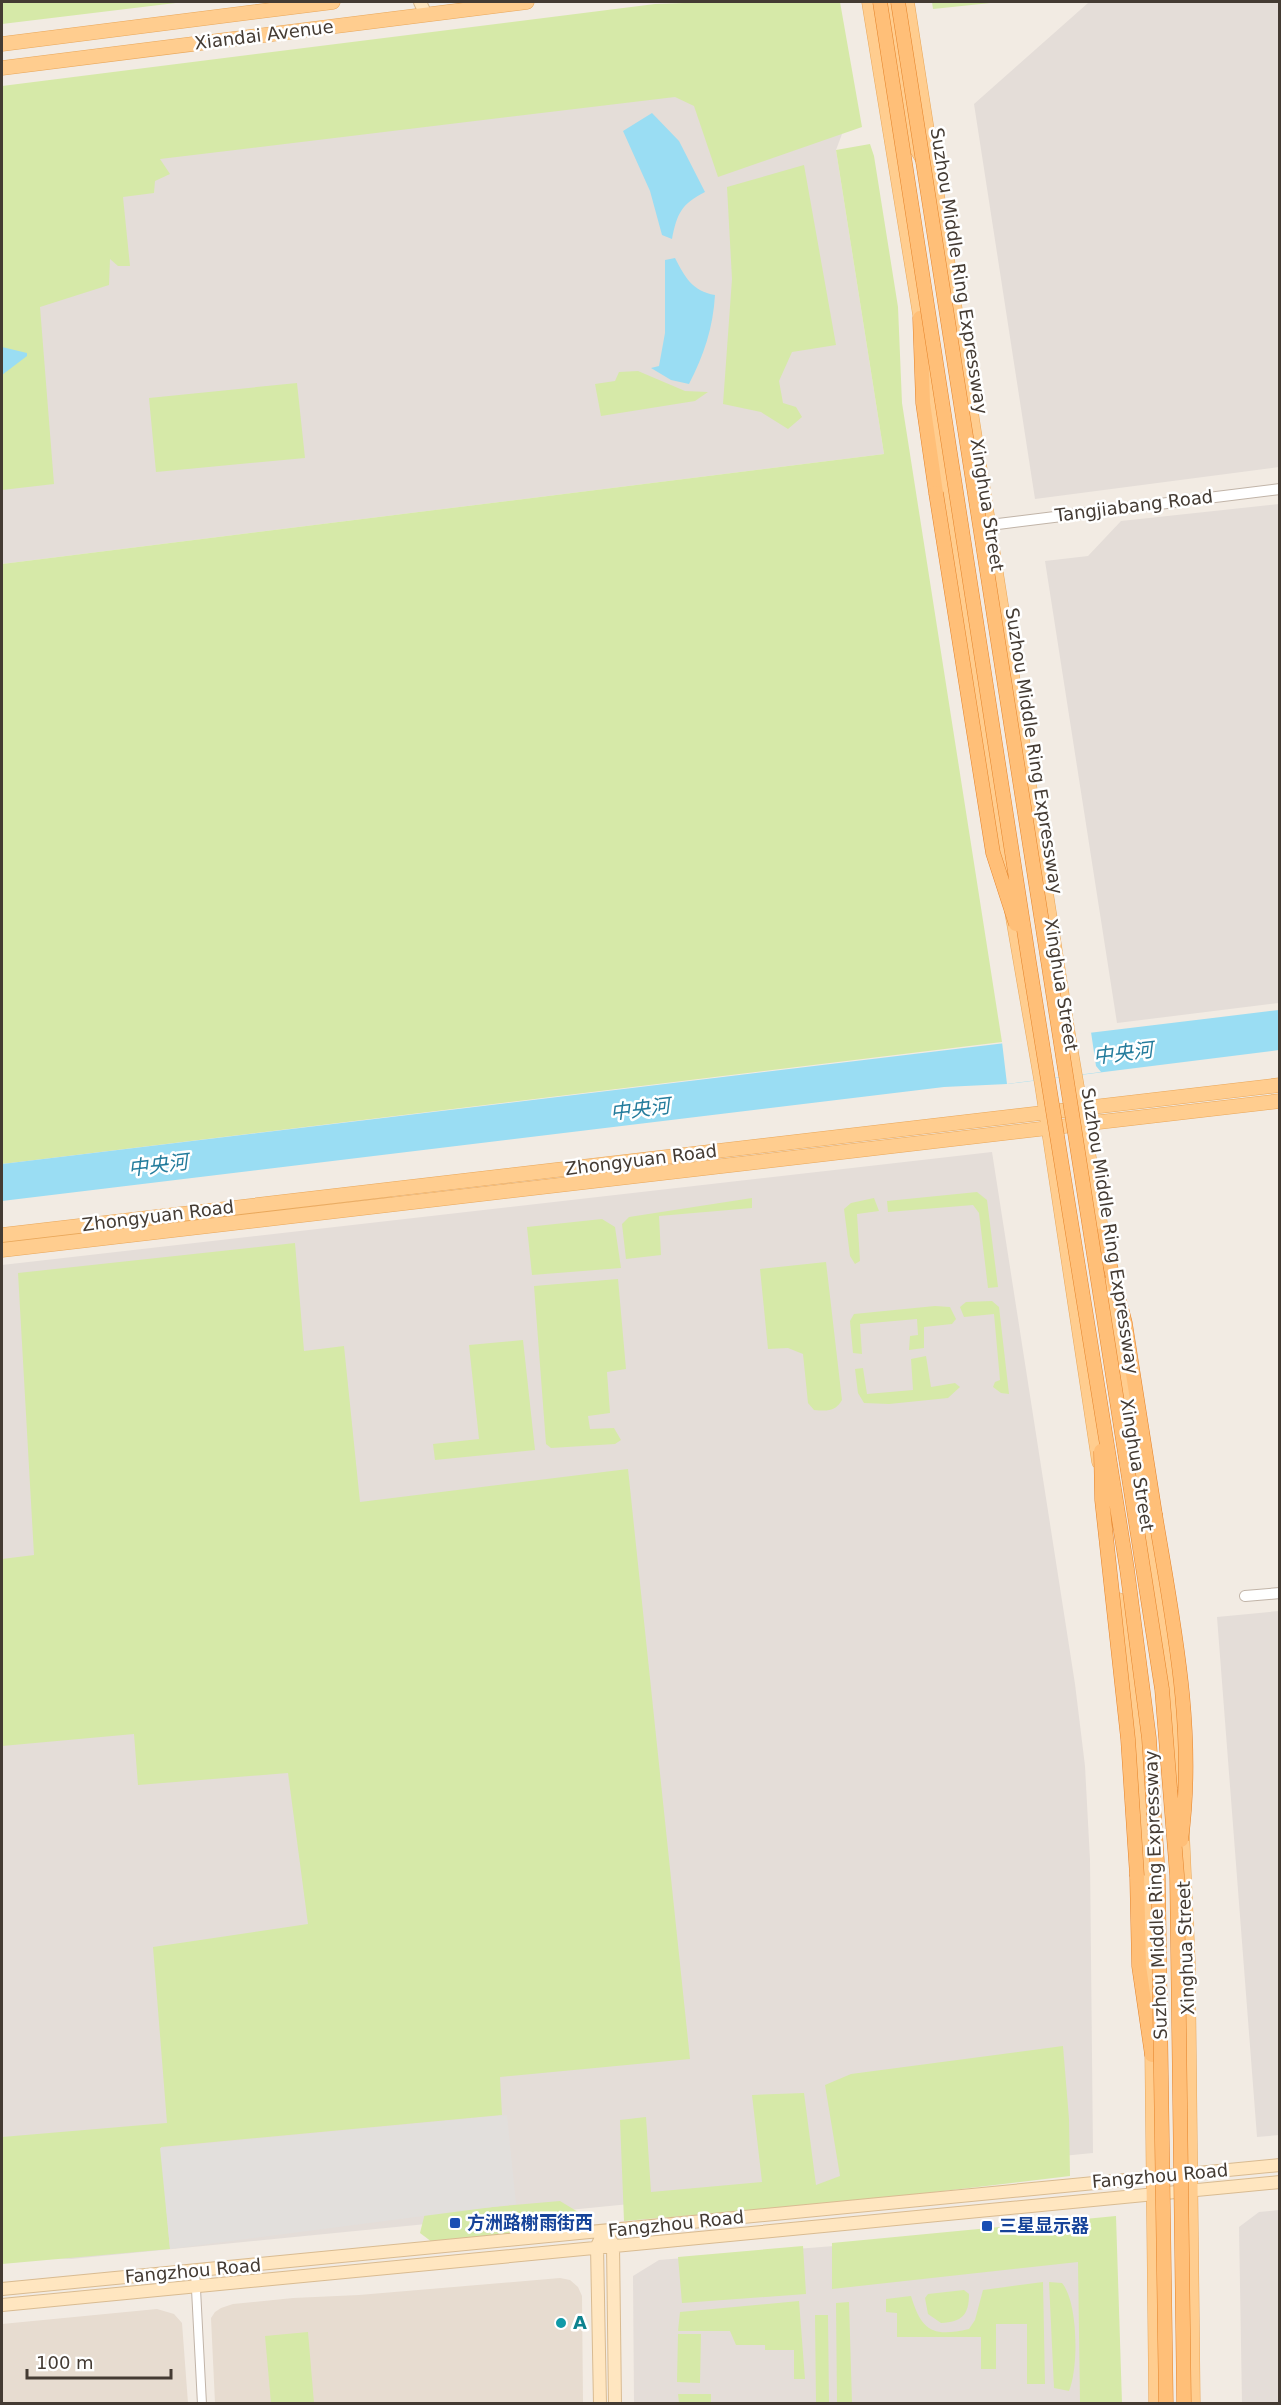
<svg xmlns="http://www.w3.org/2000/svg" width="1281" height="2405" font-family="'DejaVu Sans','Noto Sans SC',sans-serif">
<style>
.residential{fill:#e7dcd0}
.industrial{fill:#e4ddd8}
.green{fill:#d6e9a8}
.parking{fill:#e2dfdc}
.water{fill:#9addf3}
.pier{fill:#f2ebe3}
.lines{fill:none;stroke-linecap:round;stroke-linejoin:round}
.minor-casing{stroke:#c1b4a8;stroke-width:10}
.tertiary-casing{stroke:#c1b4a8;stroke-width:12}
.secondary-casing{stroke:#d9bb91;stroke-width:14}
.primary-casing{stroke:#e9a75a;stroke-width:15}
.trunk-casing{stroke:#e5832a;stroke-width:15}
.minor{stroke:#fff;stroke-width:8}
.tertiary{stroke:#fff;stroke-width:10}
.secondary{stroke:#ffe6c0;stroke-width:12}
.primary{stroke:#ffcd8f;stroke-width:14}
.trunk{stroke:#ffbf78;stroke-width:14}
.trunk-bridge-casing{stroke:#e5832a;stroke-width:15;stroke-linecap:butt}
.trunk-bridge{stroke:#ffbf78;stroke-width:14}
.transit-dot{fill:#1a4fb4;stroke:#fff;stroke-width:2}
.culture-dot{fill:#0f9aa8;stroke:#fff;stroke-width:2}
.labels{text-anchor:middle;stroke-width:5;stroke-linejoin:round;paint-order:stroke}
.street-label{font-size:18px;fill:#443b33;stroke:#fff}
.transit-label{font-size:18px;font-weight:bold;fill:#164399;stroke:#fff;text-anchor:start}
.culture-label{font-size:18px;font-weight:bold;fill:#0d838f;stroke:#fff;text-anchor:start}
.water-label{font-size:20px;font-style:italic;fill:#247c9c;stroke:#fff}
</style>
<rect width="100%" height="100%" fill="#f2ebe3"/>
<!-- residential -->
<path class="residential" d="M560,2278L570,2280L578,2287L582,2296L583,2403H215L211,2318L215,2312L221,2308L233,2304L293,2298L359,2295Z
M157,2309L174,2314L182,2323L188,2403H2V2324Z"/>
<!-- industrial -->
<path class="industrial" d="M1099,2H1279V467L1035,499L974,104L1088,3Z
M744,34L842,134L836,150L884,454L2,564V129Z
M1279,504V1003L1117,1023L1045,561L1088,556L1121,521Z
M992,1152L1075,1684L1085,1766L1090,1860L1093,2153L1021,2160L975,2170L71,2259L38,2257L2,2259V1265Z
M1279,1611L1280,2135L1257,2137L1217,1617Z
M1279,2210V2403H1242L1239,2227L1259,2212Z
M1097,2225L1096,2403H634L633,2276L659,2260Z"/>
<!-- green -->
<path class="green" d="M2,2H184L2,24Z
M714,2H840L862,127L718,177L694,106L675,97L160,159L170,174L155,181L154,193L123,197L130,266H118L110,259L109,285L40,307L54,484L2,490V86L655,4Z
M932,2H1000L933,9Z
M870,144L874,156L898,307L902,403L1002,1042L2,1164V564L884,454L836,150Z
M804,165L836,345L792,352L779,381L783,403L796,407L802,417L788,429L761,412L723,404L732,279L727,187Z
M638,371L685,391L708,392L695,401L601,416L595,384L615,381L619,372Z
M297,383L305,458L156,472L149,398Z
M977,1192L987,1200L998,1287L988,1288L979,1213L973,1205L888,1212L887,1201Z
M752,1198V1208L659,1216L661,1255L626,1259L622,1224L629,1217Z
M874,1198L879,1211L857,1214L860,1261L855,1264L850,1256L844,1209L851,1203Z
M602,1219L615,1227L621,1268L532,1275L527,1227Z
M295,1243L304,1351L344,1346L360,1502L628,1469L690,2059L500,2077L502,2115L161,2147L170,2249L2,2264V2137L167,2123L153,1947L308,1924L288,1773L138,1785L134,1734L2,1746V1559L34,1555L18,1273Z
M826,1262L842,1400C835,1412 827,1411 814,1410L808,1403L803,1354L788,1348L768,1349L760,1269Z
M618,1279L626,1369L607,1372L610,1413L588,1416L590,1429L614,1428L621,1440L615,1444L551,1448L546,1444L534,1286Z
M992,1301L999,1307L1009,1394L1001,1393L993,1387L995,1382L1000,1380L994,1314L964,1317L960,1307L966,1302Z
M935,1306L950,1307L956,1319L952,1324L924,1327V1348L909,1350L910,1336L918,1335L917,1319L860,1324L862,1354L853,1353L850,1321L854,1314Z
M523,1340L535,1450L435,1460L433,1444L479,1439L469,1345Z
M926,1356L931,1387L955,1383L960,1387L948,1398L889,1404L864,1403L858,1393L855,1369L863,1368L867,1394L913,1390L911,1359Z
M1063,2046L1069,2119L1070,2176L850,2202L624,2221L620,2120L646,2117L651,2192L762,2182L752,2095L804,2093L816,2185L840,2176L825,2085L851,2074Z
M560,2201L583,2215L576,2229L432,2242L420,2233L425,2213Z
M1116,2216L1122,2403H1080L1078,2262L832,2289V2243Z
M803,2246L806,2294L682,2303L678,2257Z
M1043,2282L1045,2384H1027V2324H996V2369H981V2337H897V2313L886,2312V2299L911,2296C922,2332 933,2337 969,2329L975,2320L983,2290Z
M1049,2282L1062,2283C1078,2302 1079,2367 1069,2391L1054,2388Z
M964,2290L969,2294C969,2315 962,2322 941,2323L928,2314L925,2298L928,2294Z
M799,2301L805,2379H794V2350H765V2345H736L730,2331H678L680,2312Z
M849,2302L852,2403H837L836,2303Z
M815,2315H828L829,2403H816Z
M308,2332L314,2403H271L265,2336Z
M678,2334H701L700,2383L677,2382Z
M678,2394H711V2403H679Z"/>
<!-- parking -->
<path class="parking" d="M507,2115L516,2204L170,2249L160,2148Z"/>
<!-- water -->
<path class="water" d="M652,113L679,141L705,192C681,204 677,214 672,239L662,235L650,191L623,131Z
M675,258C685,277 692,291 715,295C713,328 704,355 689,384L671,380L651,368L659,366L665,333V260Z
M2,347L27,353V356L2,375Z
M1279,1010V1050L1007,1084L944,1087L2,1201V1164Z"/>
<!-- pier -->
<path class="pier" d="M1091,1032L1096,1066L1101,1072L1007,1084L1002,1042Z"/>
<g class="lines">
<defs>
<path id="minor" d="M195,2270L202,2404"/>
<path id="tertiary" d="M990,525L1280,489
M1245,1596L1280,1593"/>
<path id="secondary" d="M420,2L426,15
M608,2237L613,2244L615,2404
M600,2240L597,2246L600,2404
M2,2289L1280,2165
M2,2305L1280,2182"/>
<path id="primary" d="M869,2L922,327
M889,2L910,138L922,158
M907,2L1068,1034L1104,1246
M2,44L333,2
M2,68L527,2
M926,355L1007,882
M1012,912L1042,1085L1099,1462
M2,1235L1280,1085
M2,1250L1280,1101
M1110,1283L1178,1735L1180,1781
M1119,1600L1137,1738L1142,1807L1151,2011
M1182,1830L1188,1962L1193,2404
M1152,2046L1156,2404"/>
<path id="trunk" d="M920,318L923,403L936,493
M1102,1235L1125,1323L1155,1514
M1137,1876L1139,1966L1152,2055"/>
</defs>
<!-- minor casing -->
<use href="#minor" class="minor-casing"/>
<!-- tertiary casing -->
<use href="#tertiary" class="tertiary-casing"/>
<!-- secondary casing -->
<use href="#secondary" class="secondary-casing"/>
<!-- primary casing -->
<use href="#primary" class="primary-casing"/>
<!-- trunk casing -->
<use href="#trunk" class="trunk-casing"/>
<!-- minor -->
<use href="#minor" class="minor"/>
<!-- tertiary -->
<use href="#tertiary" class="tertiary"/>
<!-- secondary -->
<use href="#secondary" class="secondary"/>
<!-- primary -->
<use href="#primary" class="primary"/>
<!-- trunk -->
<use href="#trunk" class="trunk"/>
<defs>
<path id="trunk-bridge" d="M880,2L1029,962L1127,1569L1149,1738L1158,1876L1166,2404
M898,2L1162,1689L1177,1875L1184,2404
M936,493L993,853L1016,924
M1101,1451L1102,1500L1128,1739L1137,1876
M1155,1514C1173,1622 1196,1731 1181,1840"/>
</defs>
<!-- trunk-bridge casing -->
<use href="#trunk-bridge" class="trunk-bridge-casing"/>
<!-- trunk-bridge -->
<use href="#trunk-bridge" class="trunk-bridge"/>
</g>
<!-- markers -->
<g class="transit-dot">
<rect x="449" y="2217" width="12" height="12" rx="3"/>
<rect x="981" y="2220" width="12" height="12" rx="3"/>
</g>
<circle class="culture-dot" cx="561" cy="2323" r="6"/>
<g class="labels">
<!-- street labels -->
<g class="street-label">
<text transform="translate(264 35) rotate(-7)" y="6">Xiandai Avenue</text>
<text transform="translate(959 271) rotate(81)" y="6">Suzhou Middle Ring Expressway</text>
<text transform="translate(987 505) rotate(81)" y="6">Xinghua Street</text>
<text transform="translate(1134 506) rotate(-7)" y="6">Tangjiabang Road</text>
<text transform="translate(1034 751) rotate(81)" y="6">Suzhou Middle Ring Expressway</text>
<text transform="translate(1061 985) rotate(81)" y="6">Xinghua Street</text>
<text transform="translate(641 1160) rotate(-7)" y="6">Zhongyuan Road</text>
<text transform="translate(158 1216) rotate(-7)" y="6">Zhongyuan Road</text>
<text transform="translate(1110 1231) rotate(81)" y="6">Suzhou Middle Ring Expressway</text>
<text transform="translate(1137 1465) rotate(81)" y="6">Xinghua Street</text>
<text transform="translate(1156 1895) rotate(-92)" y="6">Suzhou Middle Ring Expressway</text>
<text transform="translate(1186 1948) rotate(-92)" y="6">Xinghua Street</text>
<text transform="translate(1160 2176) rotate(-5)" y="6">Fangzhou Road</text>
<text transform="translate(676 2224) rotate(-6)" y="6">Fangzhou Road</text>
<text transform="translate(193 2271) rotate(-5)" y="6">Fangzhou Road</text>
</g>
<!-- transit labels -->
<g class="transit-label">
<text x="467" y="2229">方洲路榭雨街西</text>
<text x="999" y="2232">三星显示器</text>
</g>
<!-- culture labels -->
<g class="culture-label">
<text x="573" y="2329">A</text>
</g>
<!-- water labels -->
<g class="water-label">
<text transform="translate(1123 1053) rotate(-7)" y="7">中央河</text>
<text transform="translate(640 1109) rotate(-7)" y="7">中央河</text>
<text transform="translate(158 1165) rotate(-7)" y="7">中央河</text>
</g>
</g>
<!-- border -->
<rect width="1281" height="2405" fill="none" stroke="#443b33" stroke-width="6"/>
<!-- scale -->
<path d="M27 2369v9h144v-9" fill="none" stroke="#443b33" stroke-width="3"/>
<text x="36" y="2369" font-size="18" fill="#443b33" stroke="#ffffff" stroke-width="4.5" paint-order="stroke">100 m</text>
</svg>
